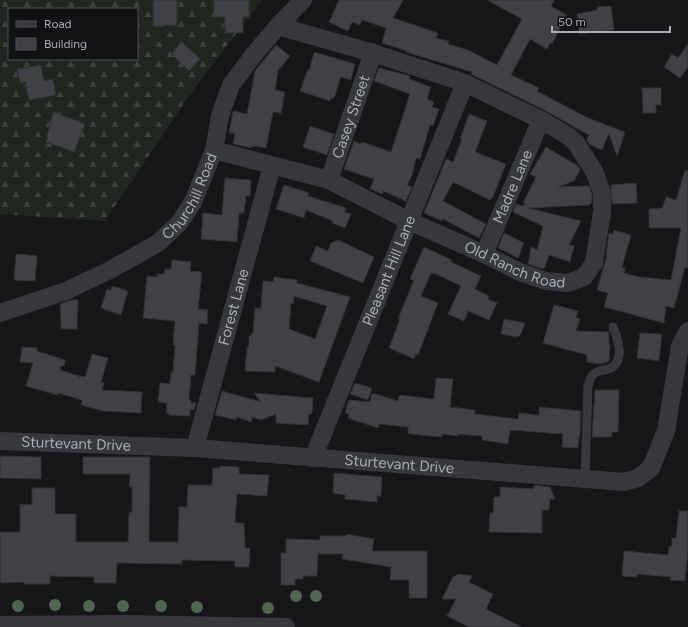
<svg xmlns="http://www.w3.org/2000/svg" width="688" height="627" font-family="Figtree,sans-serif">
<style>
.forest{fill:url(#forest-firs);fill-rule:evenodd}
.building{fill:#404145;stroke:#303034;fill-rule:evenodd}
.lines{fill:none;stroke-linecap:round;stroke-linejoin:round}
.service{stroke:#37383d;stroke-width:9}
.minor{stroke:#37383d;stroke-width:18}
.tree{fill:#506452}
.labels{text-anchor:middle;stroke-width:3;stroke-linejoin:round;paint-order:stroke}
.street-label{font-size:15px;fill:#a8adb8;stroke:#111113}
</style>
<defs>
<pattern id="forest-firs" width="22" height="20" patternUnits="userSpaceOnUse"><rect width="22" height="20" fill="#1e261f"/><path d="M5 1l3.5 6h-7zM16 11l3.5 6h-7z" fill="#3c433d"/></pattern>
</defs>
<rect width="100%" height="100%" fill="#161618"/>
<!-- forest -->
<path class="forest" d="M0,0H262L191,93L105,221L0,214ZM9,9H137V59H9Z"/>
<!-- building -->
<path class="building" d="M153,0H177V25L153,26Z
M214,0H249V17H243V33H225V17H214Z
M339,0H403L393,18L438,33L436,38L449,41L448,44L468,50L497,65L522,19L487,0H554L551,6L567,15L552,44L550,43L547,49L530,39L511,75L539,88L537,91L588,118L625,132L617,156L609,133L602,150L589,144L587,140L589,135L546,111L471,74L472,72L406,52L407,51L382,43L386,28L362,20L360,25L352,22L348,31L329,22Z
M611,6L614,30L579,34L577,14L597,10V7Z
M182,42L200,59L189,71L171,54Z
M688,44V67L680,78L664,67L672,54L678,58Z
M276,45L290,56L277,72L278,73L275,90L285,92L281,113L273,112L266,148L252,146L251,148L233,144L235,133H229L233,111L247,114L255,71Z
M314,52L355,64L351,80L341,77L334,98H331L330,101L300,91L308,69L309,71Z
M41,65L44,81L53,79L56,95L29,100L25,82L20,83L17,69Z
M379,68L410,76L409,79L431,87L427,99L434,102L432,107L439,109L433,126L430,125L420,159L416,158L412,175L407,185L412,187L406,201L383,191L382,194L370,189L374,179L344,169L354,141L361,144L362,142L391,152L410,94L374,81Z
M642,88H661V105H656V113H643Z
M54,112L85,124L74,152L46,142L48,137H46L50,127L49,126Z
M469,114L487,121L475,152L506,164L492,199L491,198L490,200L453,182L443,201L486,224L479,238L443,219L442,221L424,213L446,159L453,162L462,139H460Z
M310,126L334,134L327,155L303,147Z
M546,147L578,166L580,170L574,181L558,187L587,186H589L592,195V202L589,205L529,208L581,221L569,245L574,246L570,262L549,255L544,269L528,264L531,247L537,250L543,226L513,212L516,204L523,206L525,204L523,203L536,177L530,174Z
M685,170L688,171V268L685,267L674,308L666,306L664,323L604,307L608,293L597,290L607,255H606L609,233L613,234L614,230L631,235L622,267L625,268L624,273L640,277L671,280L681,228H649V209L662,208L666,197L676,200Z
M225,178L251,180L250,196H246L244,213H239L237,242L201,239L203,213L222,215Z
M636,183L637,203L612,204L611,185Z
M284,185L309,193L308,196L346,208L345,212L351,214L345,228L332,223L333,221L306,210L304,218L276,209Z
M504,233L524,243L518,258L498,248Z
M338,240L374,257L363,283L310,261L316,246L328,251L331,243Z
M424,247L452,260L451,262L481,276L475,289L489,296L488,299L497,303L489,320L468,311L464,321L448,314L461,286L434,273L433,274L431,273L421,296L438,303L418,355L416,354L414,359L389,348L400,319H398L414,280L410,279Z
M16,254L37,256L35,281L14,280Z
M172,260L191,262L190,271L202,272L198,309L208,310L207,324L199,323L195,375H191L189,400H191L190,403H196L194,410L190,409V416L169,415V413H166L167,403L158,402L160,383L170,384L171,372L173,373L175,345H173L175,321L143,318L147,276L157,277V274H164L165,269H171Z
M274,277L297,280V283L350,297L319,382L275,366V372L245,371L247,347H249V336H251L252,333H253L255,308H261L263,281L273,282ZM294,296L327,306L315,339L289,329L291,303L293,304Z
M112,286L128,291L121,315L101,308L107,289L111,290Z
M72,300H78L77,329H61L60,304Z
M554,305L578,311L576,318L580,319L576,331L609,332V345H610L609,361L602,364L593,363L587,362V355L543,343Z
M504,319L525,323L521,334L519,336L516,337L501,334Z
M640,333L662,334L659,361L637,358Z
M22,347L37,348V351L65,360L64,366H61L60,370L79,376V378V376L85,377L92,354L108,358L101,382L104,383L102,390L142,392L141,413L103,411L81,405L82,400L58,393L57,395L26,386L33,363L20,362Z
M436,378L453,379L450,407L475,410V414L518,419L519,413L539,415V407L581,411L580,437H579L578,448L562,447L563,434L510,430L508,444L482,440V436L458,434V436L442,434V437L410,434L408,433V427L379,424L378,428L348,418L349,414L345,413L349,400L370,402L372,393L398,401L399,397L400,395L434,399Z
M355,383L372,388L368,400L350,394Z
M595,390H619L618,432H612V437H592Z
M222,391L261,402L254,393L313,398L312,414H309L308,425L276,423V414L261,420L252,417L251,422L237,417L236,420L215,415Z
M0,456L41,457V479L0,478Z
M83,457H150L149,542H178L179,507H187L188,485H212L213,468H220V466L239,467V474L269,475L267,496L237,494L235,523H244L245,548H250L249,567H235V561L182,560V564L117,563L116,583H94V577L50,576V584H24V582L1,583L0,582V532H20V504L32,505V488H55V514H76V542H128L129,512H132V487H129L130,474H83Z
M334,473L382,477L381,496H377V502L345,499V495L333,493Z
M534,485L550,487L555,499H550L549,510H542V533L489,532L490,513H493L494,497H500V487L534,489Z
M679,511H688V551L685,581L670,580L671,577L637,574V577L622,576L624,551L668,555L669,546H672V538H676Z
M346,534L374,539L372,551H427V598H409V580H390L391,567L342,559L343,554H318L317,576H303V579H295V585H281V553H286V539L320,540V536H346Z
M459,574L472,576L469,582L493,594L486,609L522,627H469L447,616L456,599H442L453,577Z"/>
<g class="lines">
<!-- service -->
<path class="service" d="M585,478L588,386C590,381 590,376 595,373C600,370 606,370 611,368C625,360 618,339 613,327"/>
<!-- minor -->
<g class="minor">
<path id="s1" d="M214,150L329,180L409,221L484,254L520,272L546,281L568,283L584,277L594,263L602,212V193L595,173L576,143L568,136L541,120L465,83L373,53L278,26"/>
<path id="s2" d="M329,180L373,53"/>
<path id="s3" d="M484,254L541,120"/>
<path id="s4" d="M0,313L66,291L112,269L158,243L180,222L193,202L214,150L220,116L231,85L255,53L278,26L303,0"/>
<path id="s5" d="M0,441L195,448L624,482L638,478L651,468L666,431L680,346L688,331"/>
<path id="s6" d="M195,448L272,166"/>
<path id="s7" d="M313,458L465,83"/>
<path d="M0,625L126,624L286,627"/>
</g>
</g>
<!-- trees -->
<g class="tree">
<circle cx="296" cy="596" r="6"/>
<circle cx="316" cy="596" r="6"/>
<circle cx="55" cy="605" r="6"/>
<circle cx="18" cy="606" r="6"/>
<circle cx="89" cy="606" r="6"/>
<circle cx="123" cy="606" r="6"/>
<circle cx="161" cy="606" r="6"/>
<circle cx="197" cy="607" r="6"/>
<circle cx="268" cy="608" r="6"/>
</g>
<g class="labels">
<!-- street labels -->
<g class="street-label">
<text dy="5" stroke="none"><textPath href="#s2" startOffset="67">Casey Street</textPath></text>
<text dy="5" stroke="none"><textPath href="#s3" startOffset="73">Madre Lane</textPath></text>
<text dy="5" stroke="none"><textPath href="#s4" startOffset="231">Churchill Road</textPath></text>
<text dy="5" stroke="none"><textPath href="#s1" startOffset="324">Old Ranch Road</textPath></text>
<text dy="5" stroke="none"><textPath href="#s7" startOffset="202">Pleasant Hill Lane</textPath></text>
<text dy="5" stroke="none"><textPath href="#s6" startOffset="146">Forest Lane</textPath></text>
<text dy="5" stroke="none"><textPath href="#s5" startOffset="76">Sturtevant Drive</textPath></text>
<text dy="5" stroke="none"><textPath href="#s5" startOffset="400">Sturtevant Drive</textPath></text>
</g>
</g>
<!-- legend -->
<rect x="8" y="8" width="130" height="52" fill="#111113" stroke="#4d4f55"/>
<rect x="16" y="21" width="20" height="6" fill="#37383d" stroke="#4d4f55"/>
<text x="44" y="28" font-size="12" fill="#a8adb8">Road</text>
<rect x="16" y="38" width="20" height="12" fill="#404145" stroke="#4d4f55"/>
<text x="44" y="48" font-size="12" fill="#a8adb8">Building</text>
<!-- scale -->
<path d="M552 26v6h118v-6" fill="none" stroke="#a8adb8" stroke-width="2"/>
<text x="558" y="26" font-size="12" fill="#a8adb8" stroke="#111113" stroke-width="3" paint-order="stroke">50 m</text>
</svg>
